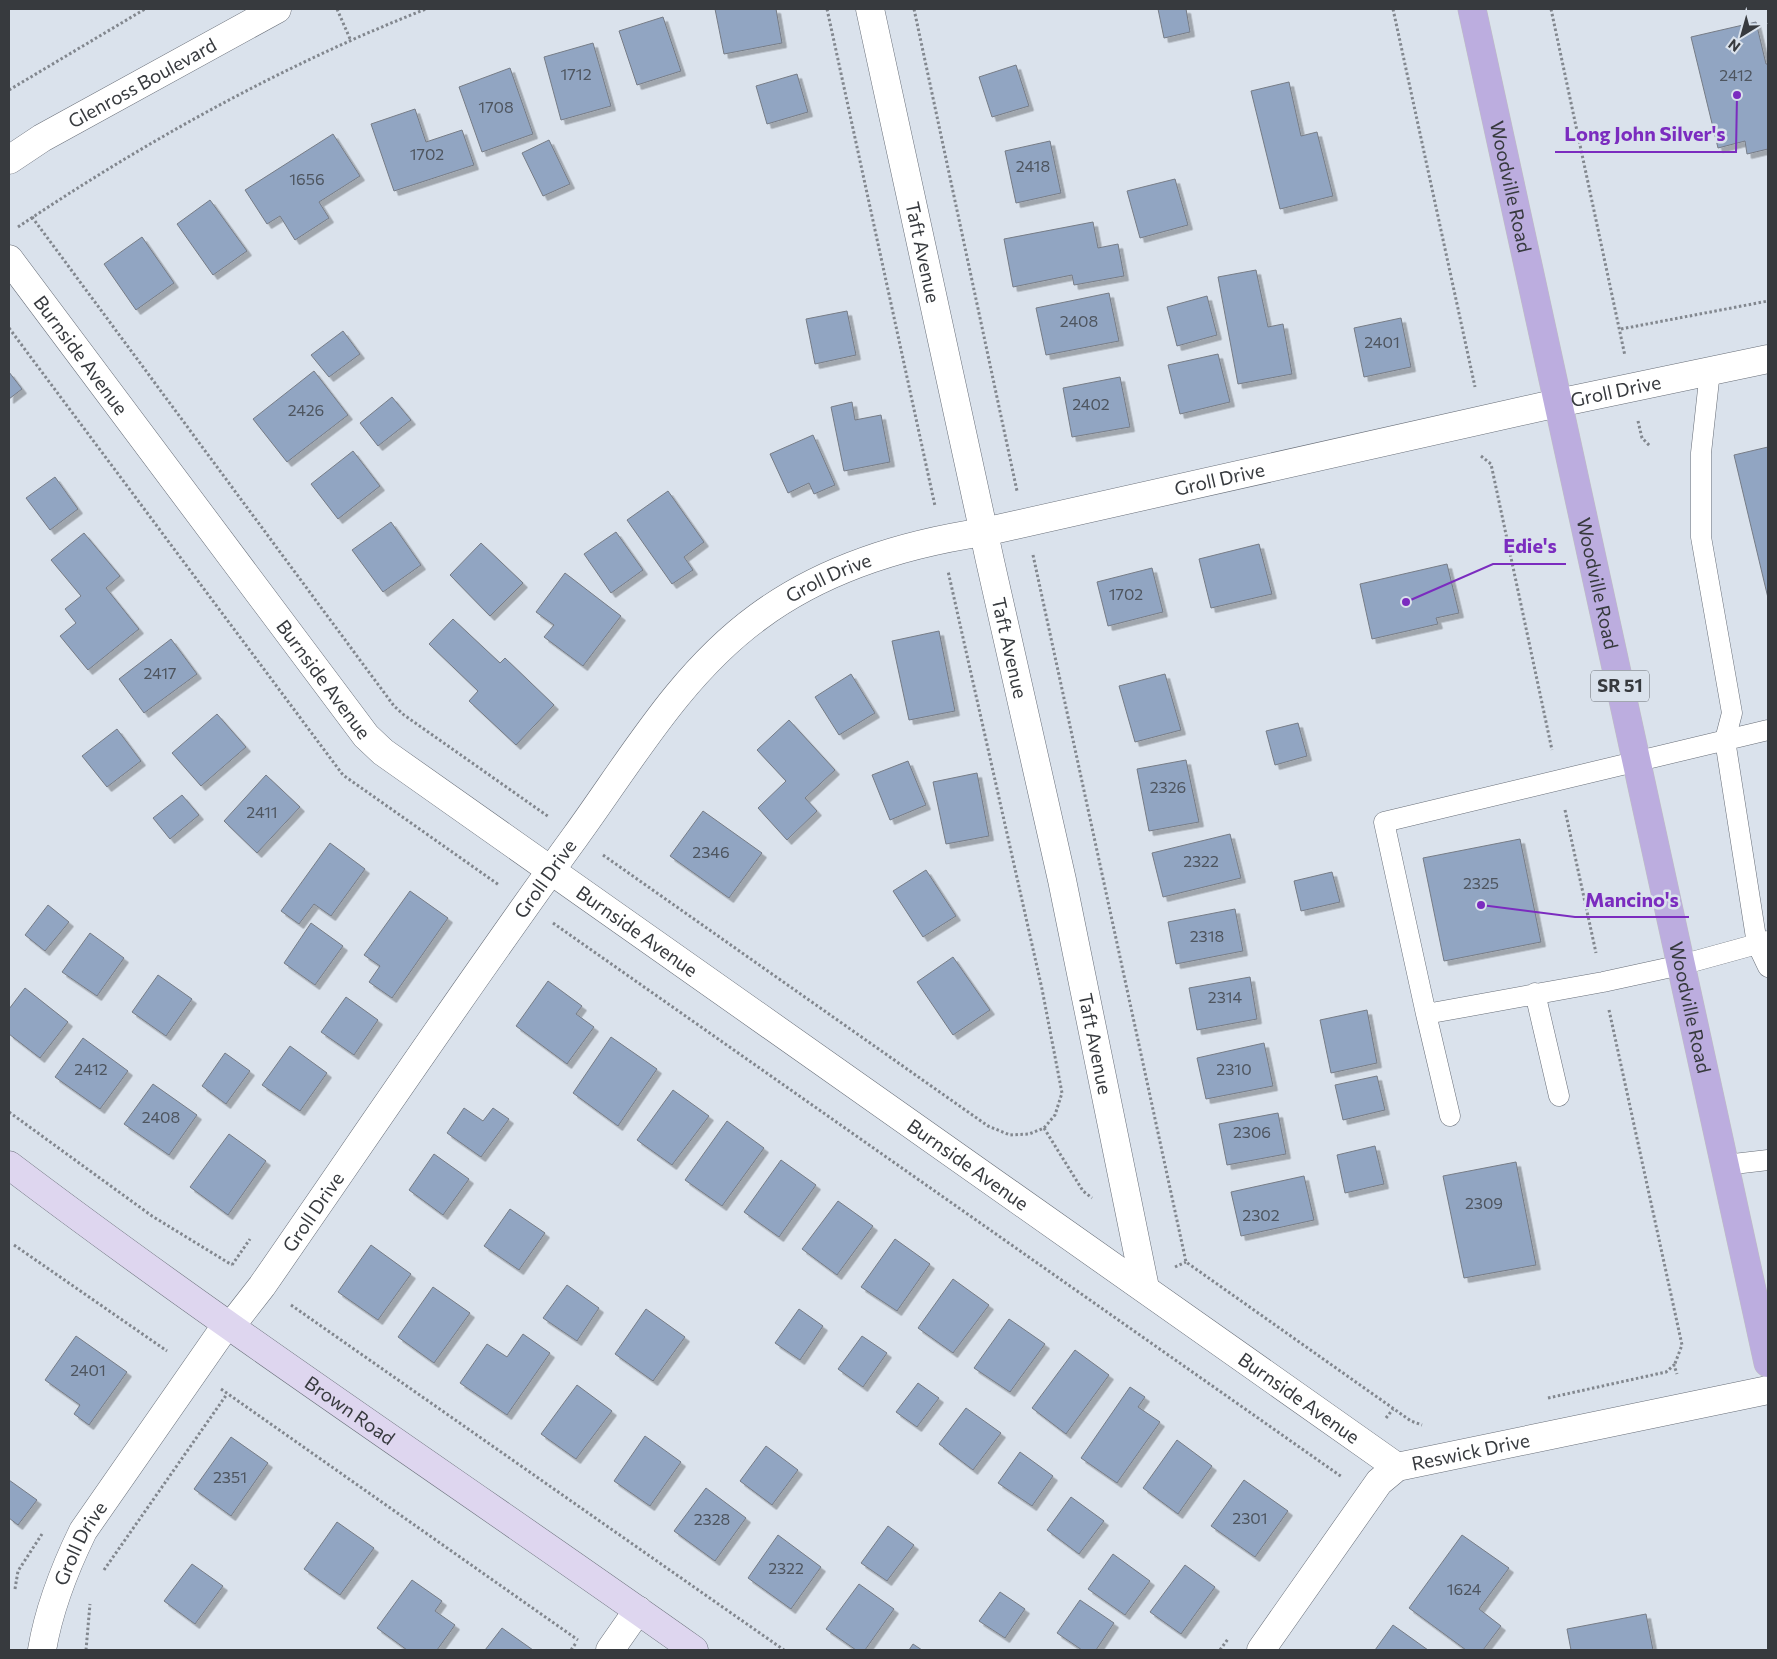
<svg xmlns="http://www.w3.org/2000/svg" width="1777" height="1659" font-family="Commissioner,sans-serif">
<style>
.building{fill:#91a5c2;stroke:#767c86;filter:url(#shadow)}
.lines{fill:none;stroke-linecap:round;stroke-linejoin:round}
.lane-casing{stroke:#686e78;stroke-width:21}
.street-casing{stroke:#686e78;stroke-width:29}
.secondary-casing{stroke:#686e78;stroke-width:29}
.primary-casing{stroke:#bfc0c1;stroke-width:29}
.path{stroke:#82878e;stroke-width:3;stroke-dasharray:2.5 2.5;stroke-linecap:butt}
.lane{stroke:#fff;stroke-width:20}
.street{stroke:#fff;stroke-width:28}
.secondary{stroke:#ded6ef;stroke-width:28}
.primary{stroke:#bcaddf;stroke-width:28}
.labels{text-anchor:middle;stroke-width:5;stroke-linejoin:round;paint-order:stroke}
.number-label{font-size:16px;fill:#4e555f}
.shield{fill:#dae2ec;stroke:#686c72;stroke-width:1}
.shield-label{font-size:18px;font-weight:bold;fill:#373a3e}
.street-label{font-size:19px;fill:#373a3e;stroke:#dae2ec}
.leader{fill:none;stroke:#7b2cbf;stroke-width:2}
.callout-dot{fill:#7b2cbf;stroke:#dae2ec;stroke-width:2}
.callout-label{font-size:20px;text-anchor:middle;font-weight:bold;fill:#7b2cbf;stroke:#dae2ec;stroke-width:5;stroke-linejoin:round;paint-order:stroke}
</style>
<defs>
<filter id="shadow"><feDropShadow dx="4.5" dy="4.5" stdDeviation="0" flood-color="#0004"/></filter>
</defs>
<rect width="100%" height="100%" fill="#dae2ec"/>
<!-- building -->
<path class="building" d="M715,9H776L782,43L724,54Z
M1158,9H1186L1190,32L1164,38Z
M663,17L681,71L637,85L619,31Z
M1756,22L1766,64H1768V149L1747,154L1745,141L1718,148L1691,37Z
M593,43L611,106L561,120L544,57Z
M1016,65L1029,106L992,117L979,77Z
M510,68L533,134L482,152L459,87Z
M797,74L808,112L767,124L756,86Z
M1289,82L1301,136L1317,132L1333,196L1280,209L1251,91Z
M415,109L426,142L462,130L474,165L394,191L371,124Z
M333,134L360,176L319,202L329,218L295,240L280,216L267,224L245,190Z
M549,140L570,184L543,196L522,153Z
M1050,141L1061,193L1016,203L1005,151Z
M1175,179L1188,225L1140,238L1127,191Z
M210,200L247,251L213,275L177,224Z
M1093,222L1098,248L1118,244L1124,276L1074,285L1072,275L1013,287L1004,239Z
M142,237L174,283L136,310L104,264Z
M1256,270L1268,327L1283,324L1292,374L1238,384L1218,277Z
M1109,293L1119,341L1046,355L1036,308Z
M1207,296L1217,335L1177,346L1167,307Z
M847,311L856,355L815,364L806,319Z
M1401,318L1411,367L1364,377L1354,328Z
M343,331L360,354L329,377L311,355Z
M1218,354L1230,402L1180,414L1168,365Z
M314,371L348,415L287,462L253,419Z
M9,372L22,389L9,399Z
M1120,377L1130,427L1072,437L1063,388Z
M392,397L411,420L378,446L360,423Z
M852,402L855,420L881,415L890,462L844,471L831,407Z
M813,435L835,485L814,494L809,483L788,493L770,454Z
M1768,447V598L1734,455Z
M353,451L380,486L338,519L311,484Z
M55,477L78,509L50,530L26,498Z
M668,491L704,542L684,557L693,570L672,584L627,520Z
M391,522L421,565L383,592L352,550Z
M616,532L643,570L611,593L584,554Z
M84,533L120,576L106,588L139,629L88,670L60,636L76,623L65,609L81,596L51,560Z
M481,543L523,583L490,616L450,575Z
M1259,544L1272,594L1211,608L1199,559Z
M1447,564L1459,613L1436,618L1438,624L1372,639L1360,584Z
M1152,568L1163,612L1108,626L1097,582Z
M565,573L621,616L583,666L544,637L554,625L536,612Z
M453,619L500,663L505,658L554,705L516,745L469,701L478,691L429,644Z
M939,631L955,711L909,720L892,641Z
M171,639L197,674L144,713L119,679Z
M851,674L875,713L839,735L815,697Z
M1165,674L1181,730L1135,742L1119,686Z
M217,714L246,747L201,786L172,753Z
M789,720L835,770L805,798L817,811L787,840L758,808L786,781L757,750Z
M1298,723L1307,756L1275,765L1266,731Z
M117,729L141,761L107,787L82,756Z
M1186,760L1199,822L1149,831L1137,769Z
M908,761L926,805L890,820L872,775Z
M977,773L989,836L946,844L933,782Z
M266,775L300,807L257,853L224,821Z
M182,795L199,815L170,839L153,818Z
M703,811L762,853L729,898L670,856Z
M1230,834L1241,878L1163,897L1152,853Z
M1520,839L1541,942L1444,961L1423,858Z
M330,843L365,869L331,916L314,904L299,924L281,911Z
M926,870L956,916L923,937L893,891Z
M1332,872L1340,902L1301,911L1294,881Z
M410,891L448,918L392,998L369,982L380,966L364,955Z
M48,905L69,922L45,951L25,935Z
M1235,909L1243,951L1176,964L1168,922Z
M311,923L343,946L315,985L284,963Z
M90,933L124,958L97,996L62,972Z
M953,957L990,1010L953,1035L917,982Z
M158,975L192,999L166,1036L132,1012Z
M1250,977L1257,1019L1197,1030L1189,988Z
M548,981L582,1006L576,1014L594,1027L567,1064L516,1026Z
M25,988L68,1022L40,1058L9,1034V1009Z
M346,997L378,1020L354,1055L321,1032Z
M1367,1010L1377,1063L1331,1073L1320,1020Z
M611,1037L657,1069L618,1126L573,1093Z
M83,1038L128,1071L100,1109L55,1077Z
M1264,1043L1273,1086L1206,1099L1197,1058Z
M290,1046L327,1073L300,1111L262,1085Z
M225,1053L250,1071L226,1104L202,1086Z
M1377,1076L1385,1110L1343,1120L1335,1085Z
M153,1084L197,1115L169,1155L124,1124Z
M673,1090L709,1116L672,1165L637,1140Z
M464,1108L483,1121L493,1108L509,1119L481,1157L447,1133Z
M1278,1113L1286,1154L1227,1165L1219,1124Z
M727,1121L764,1148L722,1206L685,1180Z
M229,1134L266,1161L228,1215L190,1187Z
M1375,1146L1384,1184L1345,1193L1337,1155Z
M434,1154L469,1179L443,1215L409,1190Z
M781,1160L816,1185L779,1237L744,1212Z
M1516,1162L1536,1265L1464,1278L1443,1176Z
M1304,1176L1314,1220L1241,1236L1231,1192Z
M838,1201L873,1226L837,1275L802,1249Z
M510,1209L545,1233L519,1270L484,1246Z
M895,1239L930,1264L897,1311L861,1287Z
M371,1245L411,1274L378,1320L338,1292Z
M953,1279L989,1305L953,1353L918,1328Z
M567,1285L599,1308L577,1341L543,1318Z
M433,1287L470,1313L434,1363L398,1337Z
M646,1309L685,1337L653,1381L615,1354Z
M799,1309L823,1326L800,1360L775,1343Z
M1009,1319L1045,1344L1010,1392L974,1368Z
M523,1334L550,1353L507,1415L460,1383L487,1344L507,1357Z
M76,1336L127,1372L89,1425L74,1414L80,1405L45,1380Z
M862,1336L887,1353L863,1387L838,1369Z
M1075,1350L1109,1375L1066,1434L1032,1408Z
M918,1383L939,1398L917,1427L896,1412Z
M577,1385L612,1411L576,1459L541,1434Z
M1130,1387L1145,1397L1138,1407L1160,1422L1117,1483L1081,1458Z
M966,1408L1001,1433L973,1470L939,1444Z
M645,1436L681,1462L650,1506L614,1481Z
M231,1437L268,1463L231,1516L194,1489Z
M1177,1440L1212,1466L1178,1514L1143,1488Z
M766,1446L798,1470L772,1505L740,1481Z
M1020,1452L1053,1476L1032,1506L998,1483Z
M9,1480L37,1500L18,1525L9,1518Z
M1244,1480L1288,1511L1255,1557L1211,1526Z
M706,1488L746,1518L715,1561L674,1531Z
M1071,1497L1104,1521L1079,1554L1047,1530Z
M337,1522L374,1548L340,1595L304,1569Z
M888,1526L914,1545L887,1581L861,1563Z
M778,1535L821,1567L791,1609L748,1578Z
M1462,1535L1509,1568L1479,1609L1501,1626L1483,1650H1466L1409,1608Z
M1113,1554L1150,1581L1125,1615L1088,1589Z
M192,1564L223,1586L195,1624L164,1601Z
M1185,1565L1215,1587L1181,1634L1150,1612Z
M412,1580L442,1601L435,1611L455,1625L437,1650H407L377,1628Z
M859,1584L894,1609L865,1650H856L826,1629Z
M1000,1592L1025,1609L1005,1638L979,1621Z
M1080,1600L1114,1623L1096,1650H1082L1057,1633Z
M1646,1614L1653,1650H1571L1567,1629Z
M1393,1625L1428,1650H1375Z
M502,1628L533,1650H485Z
M913,1644L922,1650H909Z"/>
<g class="lines">
<defs>
<path id="lane" d="M1710,371L1701,453V537L1732,713L1725,740L1757,944L1768,967
M1768,730L1384,822L1426,1014L1603,982L1681,965L1768,941
M1535,993L1559,1096
M1426,1014L1450,1116
M1725,1165L1768,1160"/>
<g id="street">
<path id="s1" d="M870,9L990,561L1062,880L1145,1288"/>
<path id="s2" d="M9,160L42,138L277,9"/>
<path id="s3" d="M9,259L366,736L383,752L1397,1467"/>
<path id="s4" d="M230,1327L262,1286C366,1136 468,984 575,837C631,760 680,674 758,617C824,568 904,544 984,532L1558,403L1768,359"/>
<path id="s5" d="M42,1650C49,1608 64,1570 83,1531L227,1324"/>
<path d="M610,1650L638,1610"/>
<path id="s6" d="M1261,1650L1379,1482L1397,1467L1768,1390"/>
</g>
<g id="secondary">
<path id="s7" d="M9,1165C232,1334 466,1488 694,1650"/>
</g>
<g id="primary">
<path id="s8" d="M1472,9L1768,1363"/>
</g>
</defs>
<!-- lane casing -->
<use href="#lane" class="lane-casing"/>
<!-- street casing -->
<use href="#street" class="street-casing"/>
<!-- secondary casing -->
<use href="#secondary" class="secondary-casing"/>
<!-- primary casing -->
<use href="#primary" class="primary-casing"/>
<!-- path -->
<path class="path" d="M337,9L351,41
M827,9L935,506
M914,9L1017,491
M1393,9L1475,387
M1551,9L1625,356
M9,90L145,9
M32,217L394,706L404,715L549,817
M18,227C146,141 283,65 426,9
M9,328L343,775L499,885
M1621,329L1768,301
M1638,421L1642,438L1650,446
M1481,456L1491,464L1552,750
M1033,555L1186,1262L1411,1421L1422,1425
M1565,810L1596,953
M603,855L988,1126L1010,1135L1029,1134L1044,1128L1055,1115L1062,1093L1042,989L948,571
M553,923L1342,1477
M1609,1010L1682,1345L1674,1366
M9,1112L152,1216L232,1265
M1044,1128L1083,1191L1092,1198
M14,1245L167,1351
M232,1265L250,1239
M1175,1267L1186,1262
M291,1305L784,1650
M221,1389L578,1640
M1548,1398L1666,1372L1674,1365L1677,1374
M1386,1418L1393,1409
M104,1570L227,1394
M15,1589L18,1571L42,1534
M86,1650L90,1604
M571,1650L576,1643
M1220,1650L1228,1639"/>
<!-- lane -->
<use href="#lane" class="lane"/>
<!-- street -->
<use href="#street" class="street"/>
<!-- secondary -->
<use href="#secondary" class="secondary"/>
<!-- primary -->
<use href="#primary" class="primary"/>
</g>
<g class="labels">
<!-- number labels -->
<g class="number-label">
<text x="576" y="80">1712</text>
<text x="1736" y="81">2412</text>
<text x="496" y="113">1708</text>
<text x="427" y="160">1702</text>
<text x="1033" y="172">2418</text>
<text x="307" y="185">1656</text>
<text x="1079" y="327">2408</text>
<text x="1382" y="348">2401</text>
<text x="1091" y="410">2402</text>
<text x="306" y="416">2426</text>
<text x="1126" y="600">1702</text>
<text x="160" y="679">2417</text>
<text x="1168" y="793">2326</text>
<text x="262" y="818">2411</text>
<text x="711" y="858">2346</text>
<text x="1201" y="867">2322</text>
<text x="1481" y="889">2325</text>
<text x="1207" y="942">2318</text>
<text x="1225" y="1003">2314</text>
<text x="91" y="1075">2412</text>
<text x="1234" y="1075">2310</text>
<text x="161" y="1123">2408</text>
<text x="1252" y="1138">2306</text>
<text x="1484" y="1209">2309</text>
<text x="1261" y="1221">2302</text>
<text x="88" y="1376">2401</text>
<text x="230" y="1483">2351</text>
<text x="1250" y="1524">2301</text>
<text x="712" y="1525">2328</text>
<text x="786" y="1574">2322</text>
<text x="1464" y="1595">1624</text>
</g>
<!-- shield labels -->
<rect class="shield" x="1591" y="670.5" width="58" height="31" rx="4"/>
<g class="shield-label">
<text x="1620" y="692">SR 51</text>
</g>
<!-- street labels -->
<g class="street-label">
<text dy="7" stroke="none"><textPath href="#s2" startOffset="154">Glenross Boulevard</textPath></text>
<text dy="7" stroke="none"><textPath href="#s8" startOffset="182">Woodville Road</textPath></text>
<text dy="7" stroke="none"><textPath href="#s1" startOffset="249">Taft Avenue</textPath></text>
<text dy="7" stroke="none"><textPath href="#s3" startOffset="120">Burnside Avenue</textPath></text>
<text dy="7" stroke="none"><textPath href="#s4" startOffset="1778">Groll Drive</textPath></text>
<text dy="7" stroke="none"><textPath href="#s4" startOffset="1372">Groll Drive</textPath></text>
<text dy="7" stroke="none"><textPath href="#s4" startOffset="968">Groll Drive</textPath></text>
<text dy="7" stroke="none"><textPath href="#s8" startOffset="588">Woodville Road</textPath></text>
<text dy="7" stroke="none"><textPath href="#s1" startOffset="654">Taft Avenue</textPath></text>
<text dy="7" stroke="none"><textPath href="#s3" startOffset="525">Burnside Avenue</textPath></text>
<text dy="7" stroke="none"><textPath href="#s4" startOffset="548">Groll Drive</textPath></text>
<text dy="7" stroke="none"><textPath href="#s3" startOffset="930">Burnside Avenue</textPath></text>
<text dy="7" stroke="none"><textPath href="#s8" startOffset="1022">Woodville Road</textPath></text>
<text dy="7" stroke="none"><textPath href="#s1" startOffset="1059">Taft Avenue</textPath></text>
<text dy="7" stroke="none"><textPath href="#s3" startOffset="1335">Burnside Avenue</textPath></text>
<text dy="7" stroke="none"><textPath href="#s4" startOffset="142">Groll Drive</textPath></text>
<text dy="7" stroke="none"><textPath href="#s3" startOffset="1740">Burnside Avenue</textPath></text>
<text dy="7" stroke="none"><textPath href="#s7" startOffset="420">Brown Road</textPath></text>
<text dy="7" stroke="none"><textPath href="#s6" startOffset="304">Reswick Drive</textPath></text>
<text dy="7" stroke="none"><textPath href="#s5" startOffset="114">Groll Drive</textPath></text>
</g>
</g>
<!-- callouts -->
<path class="leader" d="M1737 95L1736 152H1555M1406 602L1493 564H1566M1481 905L1575 917H1689"/>
<g class="callout-dot">
<circle cx="1737" cy="95" r="5"/>
<circle cx="1406" cy="602" r="5"/>
<circle cx="1481" cy="905" r="5"/>
</g>
<g class="callout-label">
<text x="1645" y="141">Long John Silver's</text>
<text x="1530" y="553">Edie's</text>
<text x="1632" y="907">Mancino's</text>
</g>
<!-- border -->
<rect width="1777" height="1659" fill="none" stroke="#373a3e" stroke-width="20"/>
<!-- north arrow -->
<g transform="translate(1742 35) rotate(217)" stroke="#dae2ec" stroke-width="4" paint-order="stroke">
<path d="M0-4L9 19L0 12L-9 19Z" fill="#373a3e"/>
<text y="-8" font-size="14" font-weight="bold" text-anchor="middle" fill="#373a3e">N</text>
</g>
</svg>
